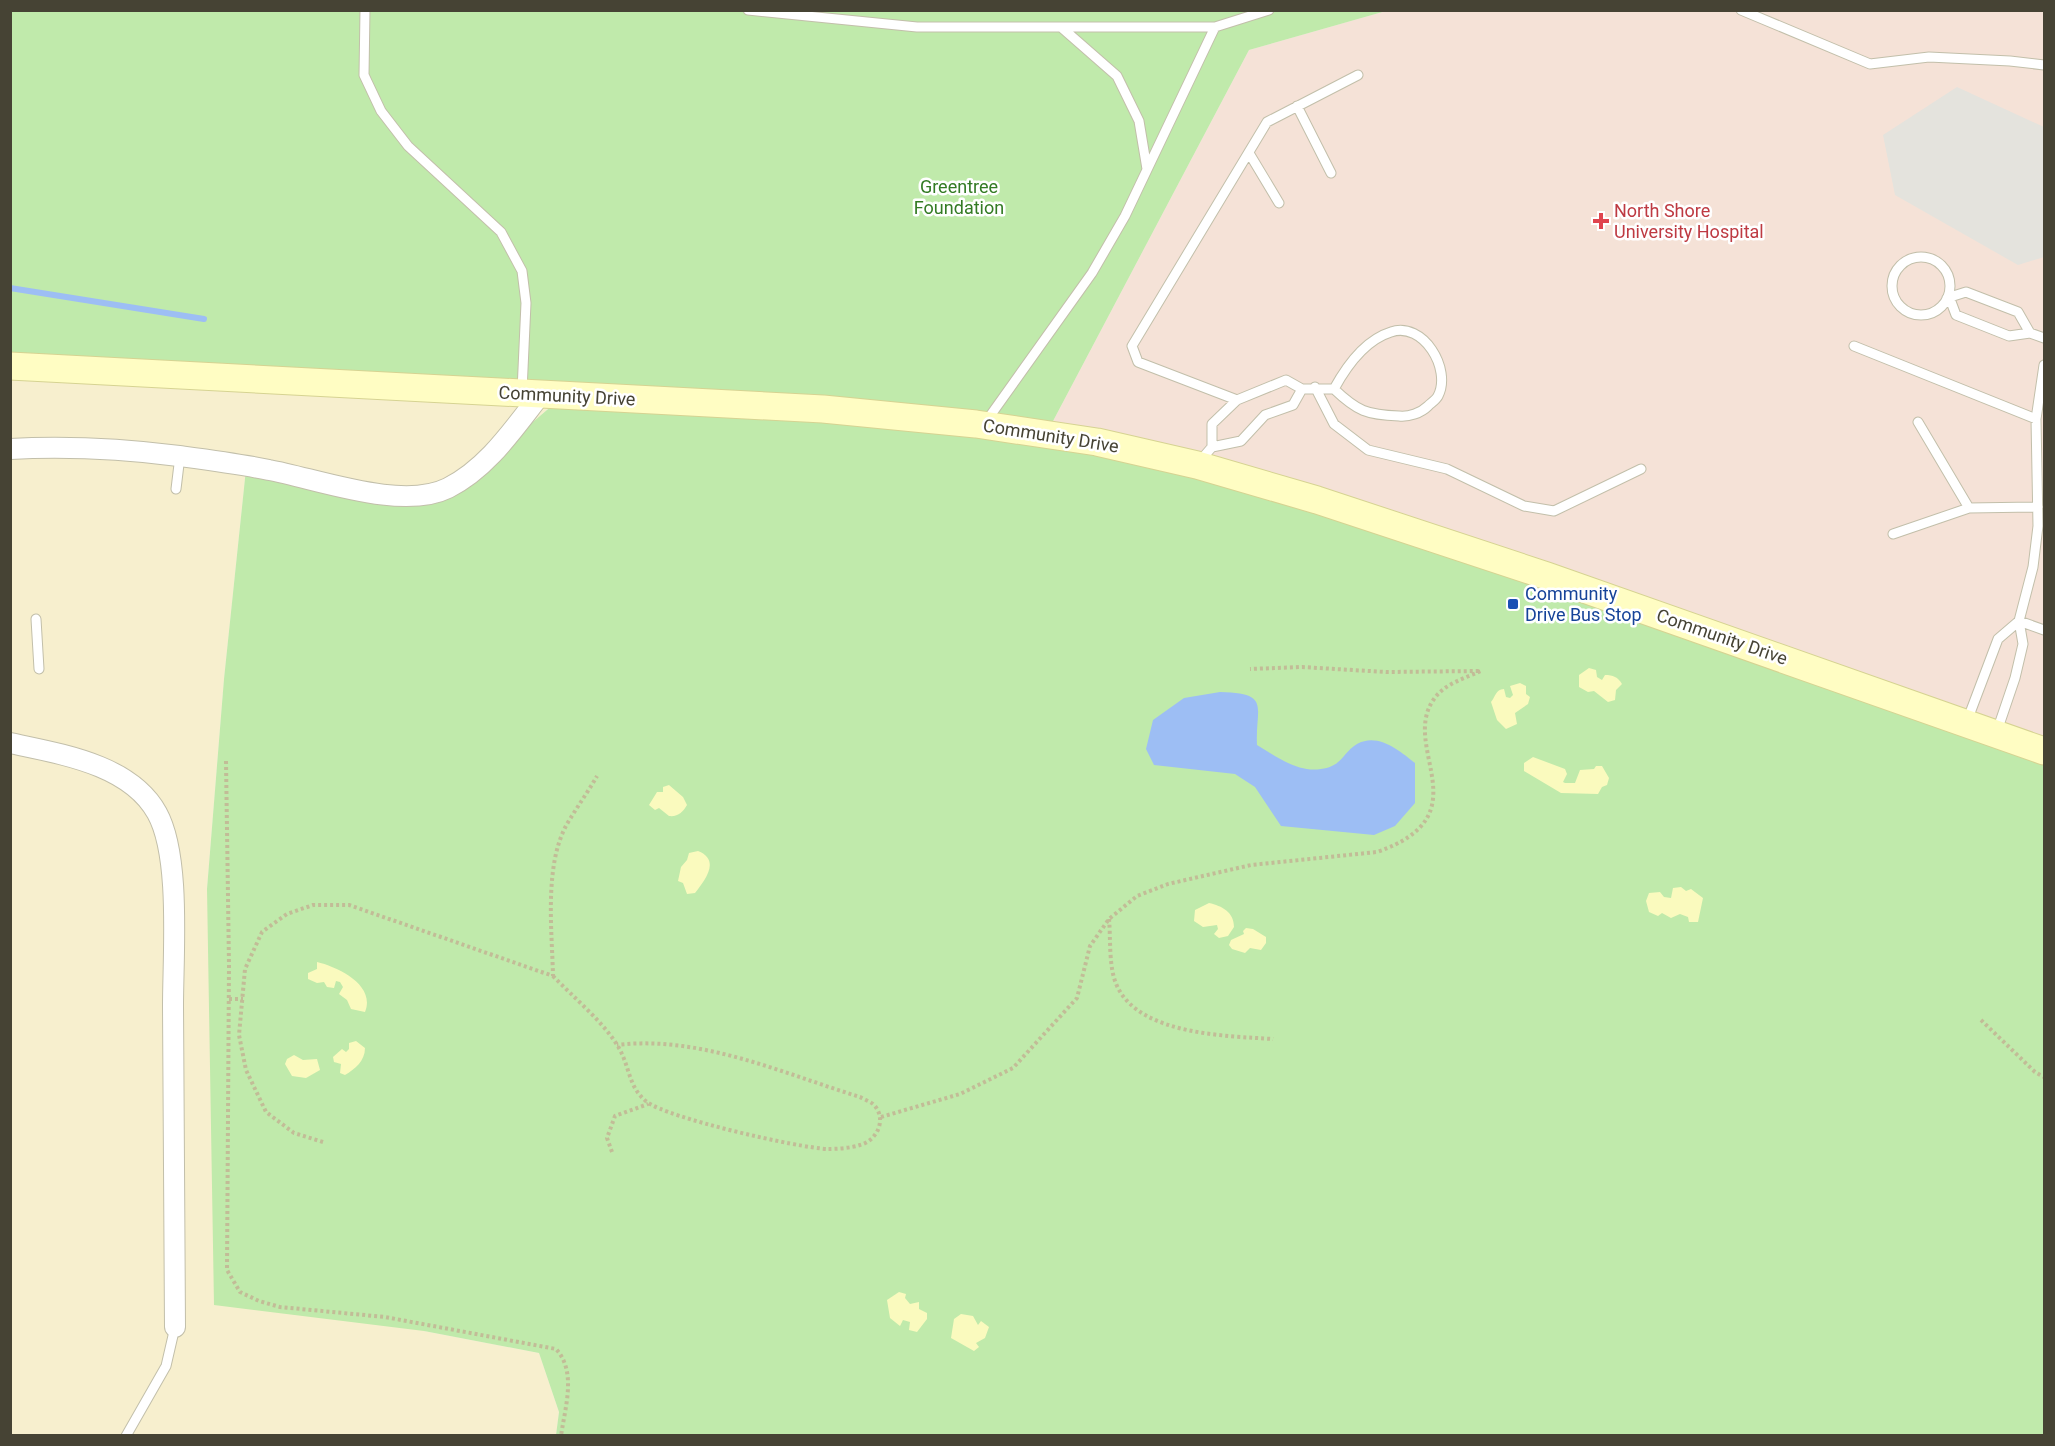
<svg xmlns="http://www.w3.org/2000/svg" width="2055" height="1446" font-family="Roboto,sans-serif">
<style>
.commercial{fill:#f7efce}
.medical{fill:#f5e2d7}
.green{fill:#c0eaab}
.sand{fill:#fafabe}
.parking{fill:#e4e3dd}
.water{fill:#9dbef4}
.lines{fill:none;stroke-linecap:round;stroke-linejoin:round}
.stream{stroke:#9dbef4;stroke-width:6}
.lane-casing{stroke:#c2bfaa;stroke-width:11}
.street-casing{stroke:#c2bfaa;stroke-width:22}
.secondary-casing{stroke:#d6d392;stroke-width:29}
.path{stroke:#c2bc97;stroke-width:4;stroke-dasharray:3 3;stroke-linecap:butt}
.lane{stroke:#fff;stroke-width:9}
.street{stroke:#fff;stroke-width:20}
.secondary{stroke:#fffdc3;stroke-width:27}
.health-dot{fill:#e0444e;stroke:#fff;stroke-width:2}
.transit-dot{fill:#1a4fb4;stroke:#fff;stroke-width:2}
.labels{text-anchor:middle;stroke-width:5;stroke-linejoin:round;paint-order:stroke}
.park-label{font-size:18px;fill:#337b24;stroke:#fff}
.health-label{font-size:18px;fill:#be3a42;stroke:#fff;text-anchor:start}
.street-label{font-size:18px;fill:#464334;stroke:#fff}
.transit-label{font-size:18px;fill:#164399;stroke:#fff;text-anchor:start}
</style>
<rect width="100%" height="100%" fill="#f3f2e5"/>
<!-- commercial -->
<path class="commercial" d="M10,367L562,397L472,474L425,497L246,469L224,679L207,889L424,1331L539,1353L559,1412L556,1435H11Z"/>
<!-- medical -->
<path class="medical" d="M1386,11H2044V750L1043,440L1249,50Z"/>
<!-- green -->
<path class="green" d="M10,11H1386L1249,50L1043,440L1208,472L2044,750V1435H556L559,1412L539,1353L424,1331L214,1305L207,889L224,679L246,469L385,497L472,474L561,398L11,367Z"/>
<!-- sand -->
<path class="sand" d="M1589,668L1596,670L1597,677L1602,680L1605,675C1613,675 1618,677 1622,684L1616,690L1615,700L1608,702L1594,691L1588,692L1579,687V675Z
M1520,683L1526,686V694L1530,697L1528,704L1515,713L1517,724L1506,729L1497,720L1491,702C1496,696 1495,690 1504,689L1506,697L1510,698L1513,695L1510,686Z
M1533,757L1565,769L1567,774L1563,782L1565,783H1575L1580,770L1594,769L1596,766H1602L1609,778L1607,785L1602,787L1598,794L1561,793L1524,771V763Z
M669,785L683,797L687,805C683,812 678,817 669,816L659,808L655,810L649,805L657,792H663V787Z
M698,851C721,860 705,880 695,893L687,894L683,883L678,881L681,867L687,860L689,853Z
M1681,887L1686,891L1691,889L1703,898L1698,922H1689L1688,917L1680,914L1671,918L1662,913L1658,916L1649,912L1646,901L1649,893L1660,892L1664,897L1671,898L1673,888Z
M1209,903C1222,906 1234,912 1234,927L1228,936L1219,938L1214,934L1218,929L1217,925L1203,927L1194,921L1195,910Z
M1246,928L1253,929L1266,937V943L1261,950L1250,948L1245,953L1232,949L1229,945L1231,940L1244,934L1243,931Z
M317,962C338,967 376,985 365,1012L351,1009L347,1000L339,994L343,987L340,982L336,981L334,988L327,987L324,982L317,983L308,979V973L317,969Z
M356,1041L365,1048C365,1061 355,1069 345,1075L340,1073L341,1064L334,1062L333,1057L342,1049L346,1052L349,1049V1043Z
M294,1055L303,1060L317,1059L320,1070L306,1078L292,1076L285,1064L287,1059Z
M899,1292L906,1294L905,1298L910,1304L919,1302V1309L927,1313V1319L917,1332L909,1330L910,1322L903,1320L900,1326L890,1318L887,1300Z
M961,1314L973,1316L978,1325L981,1321L989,1327L985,1338L976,1343L979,1347L974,1351L951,1338L954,1319Z"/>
<!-- parking -->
<path class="parking" d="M1957,87L2044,127V257L2018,265L1895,195L1883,135Z"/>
<!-- water -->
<path class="water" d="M1220,692C1272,693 1255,707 1257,745C1275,756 1298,773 1321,769C1343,766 1342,753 1357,744C1378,732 1400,751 1415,763V803L1395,826L1374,835L1281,826L1255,787L1235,774L1154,765L1146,749L1153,720L1184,698Z"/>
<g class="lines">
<!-- stream -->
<path class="stream" d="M10,288L204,319"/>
<defs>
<path id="lane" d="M365,10L364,75L381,111L408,146L501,232L522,271L526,303L522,391
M748,10L917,27H1215L1269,10
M1741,10L1870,64L1929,57L2010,61L2044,65
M1061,27L1117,76L1139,121L1147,169
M1297,106L1331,173
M1249,153L1279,203
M1892 286a29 29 0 1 1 58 0a29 29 0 1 1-58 0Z
M1947,298L1966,292L2018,312L2030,333
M1950,299L1956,315L2009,336L2030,333L2044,338
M1854,346L2036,419
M1315,387L1334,424L1368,450L1447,469L1524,506L1554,511L1641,469
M1302,389H1334C1357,411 1367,415 1399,416C1409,417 1421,413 1428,406C1431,403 1436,400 1438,396C1452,369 1423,321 1391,332C1365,340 1346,367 1334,389
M1237,400L1138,362L1132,346L1267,122L1358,75
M1918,422L1969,508L2038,507
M985,423L1092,273L1125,216L1215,27
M1199,462L1212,447V424L1237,400L1286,380L1302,389L1293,405L1265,415L1241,441L1212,447
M176,489L180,456
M1893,534L1969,508
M36,619L39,669
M2019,621L2044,630
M1967,721L1998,639L2019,621
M1997,731L2015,678L2023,644L2019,621L2033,567L2038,526L2036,419L2044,365
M126,1436L166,1366L175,1327"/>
<path id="street" d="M10,449C66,446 124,449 179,456C209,460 240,464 269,470C318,479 402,511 448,488C488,468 514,428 541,394
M10,743C60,754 130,764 157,813C181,856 173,954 173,1006C174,1113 175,1220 175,1327"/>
<path id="secondary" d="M10,366L823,409L976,424L1097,442L1197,465L1317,500L1547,576L2044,751"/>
</defs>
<!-- lane casing -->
<use href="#lane" class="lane-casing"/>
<!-- street casing -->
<use href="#street" class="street-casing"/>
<!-- secondary casing -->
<use href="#secondary" class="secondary-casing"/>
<!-- path -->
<path class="path" d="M226,761L229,965L227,1270L240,1292L259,1301L280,1307L385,1317L556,1349C577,1372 565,1407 561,1436
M1109,919C1111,940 1108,969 1118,988C1142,1035 1227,1036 1273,1039
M553,976C573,997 607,1025 620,1050C630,1069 629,1088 647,1102C668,1118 798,1148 828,1149C837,1149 851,1148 860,1145C876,1141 887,1121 875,1106C872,1102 865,1100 860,1097C782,1073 699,1035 617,1045
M229,999H243
M1981,1020L2035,1072L2044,1077
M881,1117L960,1094L1013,1068L1077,998L1090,946L1109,919L1137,896L1168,884L1251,865L1377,852C1484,815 1399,748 1434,699C1444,684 1465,678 1481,671L1386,672L1302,667L1250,669
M323,1142L294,1133L266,1112L246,1070L239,1035L245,969L262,932L287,914L313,905H349L553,976C552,930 544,865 567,824C577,807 588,792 597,776
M612,1152L607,1138L615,1116L648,1104"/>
<!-- lane -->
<use href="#lane" class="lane"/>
<!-- street -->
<use href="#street" class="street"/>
<!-- secondary -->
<use href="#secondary" class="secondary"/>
</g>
<!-- markers -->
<path class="health-dot" d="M1598 212h6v6h6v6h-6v6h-6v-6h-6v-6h6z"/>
<rect class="transit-dot" x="1507" y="598" width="12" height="12" rx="3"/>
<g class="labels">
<!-- park labels -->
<g class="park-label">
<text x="959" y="193">Greentree<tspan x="959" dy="21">Foundation</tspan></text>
</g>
<!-- health labels -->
<g class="health-label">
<text x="1614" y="217">North Shore<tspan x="1614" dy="21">University Hospital</tspan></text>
</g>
<!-- street labels -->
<g class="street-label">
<text transform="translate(567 396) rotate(3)" y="6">Community Drive</text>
<text transform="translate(1051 436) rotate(9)" y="6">Community Drive</text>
<text transform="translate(1722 637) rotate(19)" y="6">Community Drive</text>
</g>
<!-- transit labels -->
<g class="transit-label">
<text x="1525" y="600">Community<tspan x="1525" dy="21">Drive Bus Stop</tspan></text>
</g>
</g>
<!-- border -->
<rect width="2055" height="1446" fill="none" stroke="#464334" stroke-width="24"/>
</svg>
